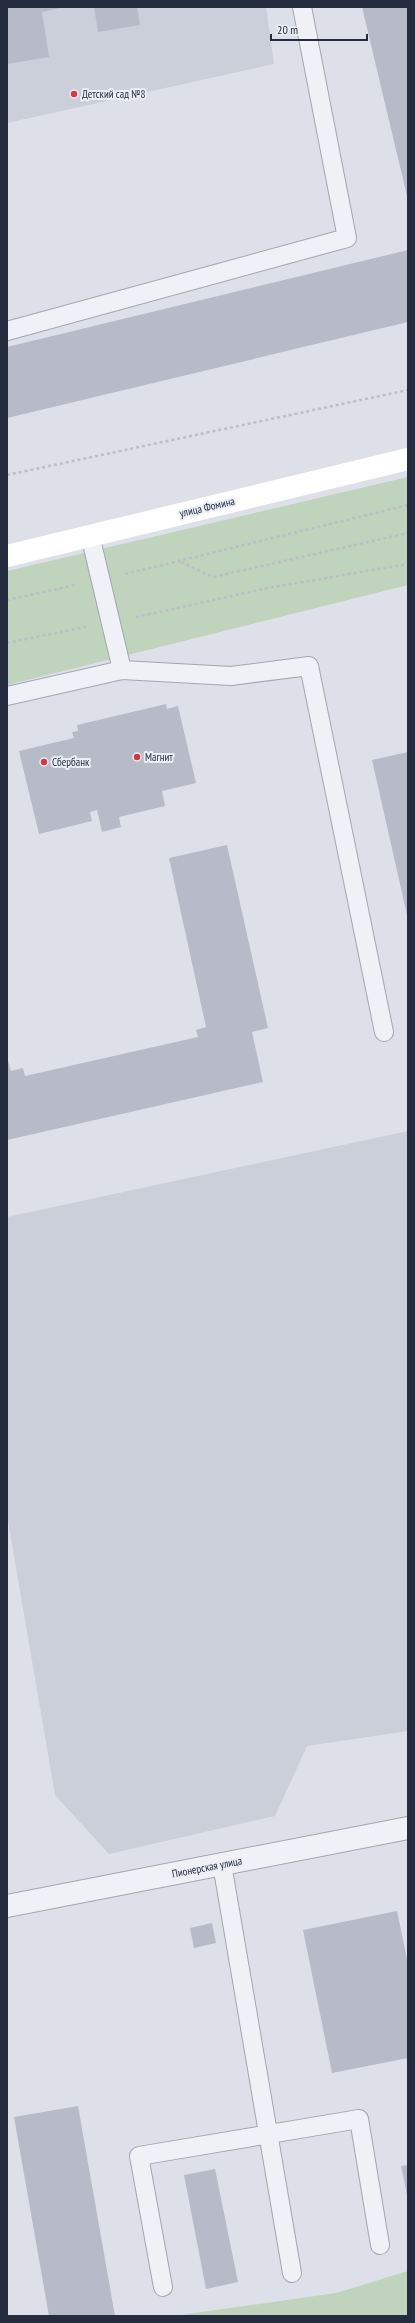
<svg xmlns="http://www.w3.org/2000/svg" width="415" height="2323" font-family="'PT Sans Narrow',sans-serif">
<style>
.built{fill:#cbcfda}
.green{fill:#c0d3bd}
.building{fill:#b7bbc8}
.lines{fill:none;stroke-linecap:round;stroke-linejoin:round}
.service-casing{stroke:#a2a6b2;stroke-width:20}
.minor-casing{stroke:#a2a6b2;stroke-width:24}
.path{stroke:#bbbec7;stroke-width:2.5;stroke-dasharray:3 3;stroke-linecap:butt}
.service{stroke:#f0f1f6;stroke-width:18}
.minor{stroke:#f0f1f6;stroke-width:22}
.secondary{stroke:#fff;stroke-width:22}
.poi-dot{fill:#d7383e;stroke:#eceff6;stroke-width:1.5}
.labels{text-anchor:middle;stroke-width:4;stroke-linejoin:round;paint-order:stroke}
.poi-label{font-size:11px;fill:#252c40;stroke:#eceff6;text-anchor:start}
.street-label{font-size:11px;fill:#252c40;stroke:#eceff6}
</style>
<rect width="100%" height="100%" fill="#dde0e8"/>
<!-- built -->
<path class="built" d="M7,7H266L274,64L7,123Z
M408,1131V1731L307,1746L275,1816L109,1854L55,1795L7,1515V1217Z"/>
<!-- green -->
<path class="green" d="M408,477V585L7,685V571Z
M408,2271V2316H174L336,2293Z"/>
<!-- building -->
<path class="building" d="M7,7H65L42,12L49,57L7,64Z
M94,7H137L140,25L98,32Z
M362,7H408V196H407Z
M408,250V322L7,418V347Z
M166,704L167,709L178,706L196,783L162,791L165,806L119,817L121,827L102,832L97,810L90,812L92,821L39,834L19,751L74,738L72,732L78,731L77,725Z
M408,752V915H407L372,760Z
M227,845L268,1028L252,1032L263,1082L7,1140V1057L11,1071L23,1068L25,1076L198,1037L196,1030L206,1027L169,858Z
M397,1911L408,1964V2058L332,2073L303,1930Z
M212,1923L216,1943L194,1948L190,1928Z
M78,2106L115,2316H49L14,2117Z
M408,2165V2195H407L401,2166Z
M215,2169L238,2282L206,2289L184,2175Z"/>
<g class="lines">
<defs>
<path id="service" d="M7,331L347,238L302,7
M90,535L122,670
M7,696L122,670L231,676L309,666L384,1032
M222,1864L292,2273
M163,2287L139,2156L359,2119L380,2245"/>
<path id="minor" d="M7,1906L408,1828"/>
</defs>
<!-- service casing -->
<use href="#service" class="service-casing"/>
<!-- minor casing -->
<use href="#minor" class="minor-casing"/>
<!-- path -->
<path class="path" d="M7,475L408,390
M181,562L213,577L408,533
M125,574L408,505
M7,600L75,585
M136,617L268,588L408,564
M7,643L86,627"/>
<!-- service -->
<use href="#service" class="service"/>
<!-- minor -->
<use href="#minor" class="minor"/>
<!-- secondary -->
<path class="secondary" d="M7,556L408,459"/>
</g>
<!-- markers -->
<g class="poi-dot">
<circle cx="74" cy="94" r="4"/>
<circle cx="137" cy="757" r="4"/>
<circle cx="44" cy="762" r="4"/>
</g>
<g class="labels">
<!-- poi labels -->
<g class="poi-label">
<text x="82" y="98">Детский сад №8</text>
<text x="145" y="761">Магнит</text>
<text x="52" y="766">Сбербанк</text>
</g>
<!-- street labels -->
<g class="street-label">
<text transform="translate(207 507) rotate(-13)" y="4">улица Фомина</text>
<text transform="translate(207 1867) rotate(-11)" y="4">Пионерская улица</text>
</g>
</g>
<!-- border -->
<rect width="415" height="2323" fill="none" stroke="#252c40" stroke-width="16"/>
<!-- scale -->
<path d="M271 34v6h96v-6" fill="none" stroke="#252c40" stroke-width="2"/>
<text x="277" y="34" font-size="12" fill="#252c40" stroke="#eceff6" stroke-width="3" paint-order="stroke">20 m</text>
</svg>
